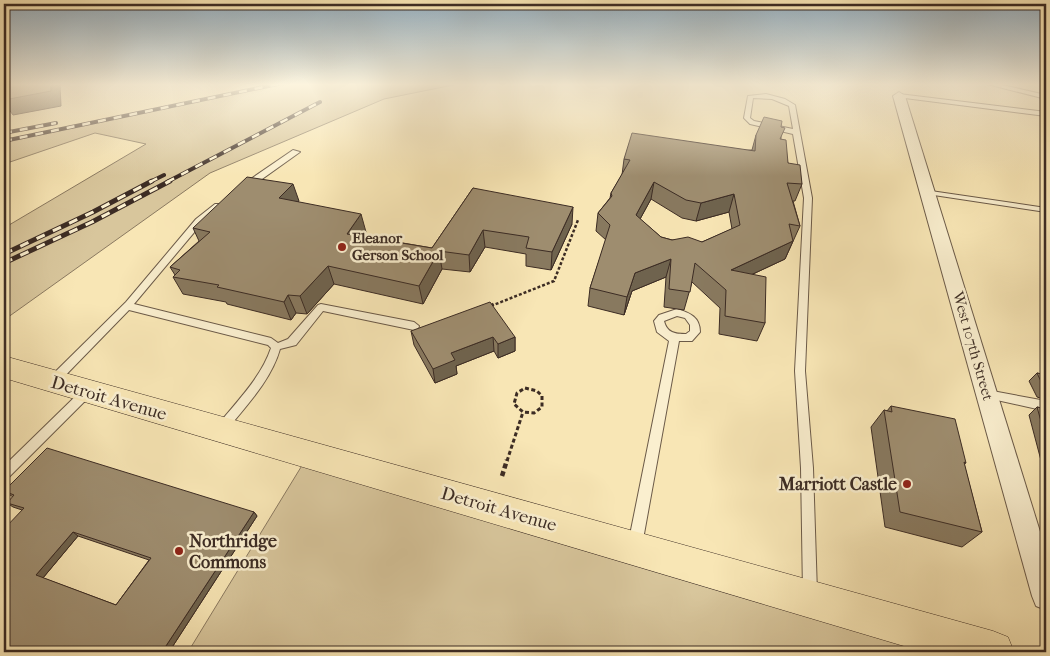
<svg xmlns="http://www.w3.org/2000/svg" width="1050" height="656" font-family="'IM FELL French Canon',serif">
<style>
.green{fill:#d8c69c;stroke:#8a7960}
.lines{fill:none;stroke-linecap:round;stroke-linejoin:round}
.service-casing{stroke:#6b5a48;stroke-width:2}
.minor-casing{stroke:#6b5a48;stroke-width:2}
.primary-casing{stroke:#3c2c24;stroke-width:1}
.path-far2{stroke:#3c2c24;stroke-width:2.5;stroke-dasharray:3 2;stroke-linecap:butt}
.path-far1{stroke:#3c2c24;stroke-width:3;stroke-dasharray:4 2.5;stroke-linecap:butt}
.path{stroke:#3c2c24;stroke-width:4.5;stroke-dasharray:5 3;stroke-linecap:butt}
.service{fill:#faefcf;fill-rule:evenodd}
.minor{fill:#faefcf;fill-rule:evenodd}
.primary{fill:#f8e6b5;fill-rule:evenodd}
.rail-far1-casing{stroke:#3c2c24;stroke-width:4}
.rail-casing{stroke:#3c2c24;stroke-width:5}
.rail-far1{stroke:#faefcf;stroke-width:2.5;stroke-dasharray:8;stroke-linecap:butt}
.rail{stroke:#faefcf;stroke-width:3;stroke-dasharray:9;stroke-linecap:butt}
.wall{fill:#88795f;stroke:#3c2c24;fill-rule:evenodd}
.shaded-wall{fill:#6f634e;stroke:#3c2c24}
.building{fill:#9e8d6f;stroke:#3c2c24;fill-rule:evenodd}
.poi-dot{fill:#8f2418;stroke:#faefcf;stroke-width:2}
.labels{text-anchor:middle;stroke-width:5;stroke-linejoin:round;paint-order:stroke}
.poi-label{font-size:15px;font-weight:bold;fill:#3c2c24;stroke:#faefcf;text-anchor:start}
.street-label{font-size:15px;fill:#3c2c24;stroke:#faefcf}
.near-street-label{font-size:18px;fill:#3c2c24;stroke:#faefcf}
.near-poi-label{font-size:18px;font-weight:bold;fill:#3c2c24;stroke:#faefcf;text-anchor:end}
</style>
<rect width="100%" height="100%" fill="#f8e6b5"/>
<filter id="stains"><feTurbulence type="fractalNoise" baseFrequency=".004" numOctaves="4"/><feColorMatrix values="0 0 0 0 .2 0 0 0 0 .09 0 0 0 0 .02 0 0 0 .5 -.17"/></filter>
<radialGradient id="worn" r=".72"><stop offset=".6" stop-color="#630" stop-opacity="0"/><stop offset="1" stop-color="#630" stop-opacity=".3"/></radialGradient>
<!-- green -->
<path class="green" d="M279,84H458L384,99L210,173L4,320V228L146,144L95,133L10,162L4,159V141Z
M309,454L993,652H188Z"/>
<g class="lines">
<defs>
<path id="service" d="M987,84H998L1046,95V99Z
M766,94L785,99L795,105L812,198L805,371L813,468L817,593L815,598L810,600L805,598L803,593L801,468L795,371L804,198L793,134L750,124L744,118L748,96ZM753,98L772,99L789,106L793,129L754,121L750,118Z
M899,94L1046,112V116L897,97V95Z
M293,150L300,152L251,187H245V183Z
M924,190L1046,208V212L927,194H924Z
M215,204H218L222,206L202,223L134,304L271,338L278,343L288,339L318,305L321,304L414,322L419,326L418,329L414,330L323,311L296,345L280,349C271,381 245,407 225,432L221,434L217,432L215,429L217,426C236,402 261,378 271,348L268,345L129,310L57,384L53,385L49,384L48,381L49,378L126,302L196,219Z
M677,309C690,313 700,317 700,332L692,341H679L642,545L640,550L635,552L630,550L628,545L669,341L657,332L654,321L659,315ZM677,316L685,318L690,325V331L686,334C675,334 667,333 664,321Z
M88,387L92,388L94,391L92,394L8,478L4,479V466L84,388Z
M987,390L1046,401V411L983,397L981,394L983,391Z"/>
<path id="minor" d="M899,92L905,96L1046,551V610L1036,606L1032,596L893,96Z"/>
<path id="primary" d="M4,356L993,631L1008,637L1014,652H924L4,378Z"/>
</defs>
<!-- service casing -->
<use href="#service" class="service-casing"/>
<!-- minor casing -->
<use href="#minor" class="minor-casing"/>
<!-- primary casing -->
<use href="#primary" class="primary-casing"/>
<!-- path-far2 -->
<path class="path-far2" d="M491,306L554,281L578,220"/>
<!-- path-far1 -->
<path class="path-far1" d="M490,306L494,304
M525,388L537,391L542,396V407L534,413L523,412L514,404L517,393Z
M507,461L523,412"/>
<!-- path -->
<path class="path" d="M502,476L507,460"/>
<!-- service -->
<use href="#service" class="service"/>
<!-- minor -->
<use href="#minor" class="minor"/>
<!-- primary -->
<use href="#primary" class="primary"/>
<defs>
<path id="rail-far1" d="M4,133L56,123
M4,141L278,84
M150,182L164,175
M167,182L320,102"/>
<path id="rail" d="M4,254L93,212L152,181
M4,263L92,222L170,181"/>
</defs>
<!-- rail-far1 casing -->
<use href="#rail-far1" class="rail-far1-casing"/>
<!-- rail casing -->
<use href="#rail" class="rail-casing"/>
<!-- rail-far1 -->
<use href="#rail-far1" class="rail-far1"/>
<!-- rail -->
<use href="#rail" class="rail"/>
</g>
<!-- wall -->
<path class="wall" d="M781,127V140L788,163L802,184L795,201H793L800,226L785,259L753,274L765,323L757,341L719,334L720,308L692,282L684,310L664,307L666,277L632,291L624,315L588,306L590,288L606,240L596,231L598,213L610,198L611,193L622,175L624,159L752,150L756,135ZM651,199L682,218L696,221L729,212L732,229L702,242L672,240L661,237L640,219Z
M473,188L572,224L551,270L526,266V254L485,247L470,272L442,269L423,304L334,284L307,314L296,313L291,320L227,304L226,302L183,294L173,277L175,275L170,267L199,241L193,228L299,201L298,202L366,232L362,236L432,248Z
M411,331L515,337V351L498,358L494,351L456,366L457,374L435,383L414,345Z
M1037,373L1046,375V400L1037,397L1029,381Z
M891,406L966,463L964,464L982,532L962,547L885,527L871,427L884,410L887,411Z
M1037,407L1046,409V468H1043L1029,415Z
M4,491L254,512L257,516L169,652H4L22,510L13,507L7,503L13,497ZM78,536L149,560L116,605L43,578Z"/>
<!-- shaded-wall -->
<path class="shaded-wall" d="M51,84H60L61,106L13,115L8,108L4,109V92Z
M654,182L651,199L633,232L636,215Z
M293,184L299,201L285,216L279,198Z
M734,194L729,212L696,221L701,203Z
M573,207L572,224L551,270L552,252Z
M361,214L366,232L352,251L347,234Z
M483,230L485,247L470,272L469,255Z
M793,241L785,259L725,287L731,270Z
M439,251L442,269L423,304L419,286Z
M671,259L666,277L632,291L624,315L627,297L635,273Z
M328,266L334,284L307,314L300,296Z
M288,295L296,313L291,320L284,302Z
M493,337L494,351L456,366L457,374L435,383L433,369L451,353Z
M515,337V351L498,358V344Z
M254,512L257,516L169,652H162Z
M73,532L78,536L42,579L36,575Z"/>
<!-- building -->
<path class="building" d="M4,84H51V91L4,100Z
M764,117L782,121L781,127L785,128L780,139L786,140L788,163L800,165L802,184L787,183L800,226L789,224L793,241L731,270L766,277L765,323L725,316L726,290L695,263L690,292L669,289L671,259L635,273L627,297L590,288L610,225L598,213L612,196L611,193L630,160L624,159L632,133L755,151L756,135ZM654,182L686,200L701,203L734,194L740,225L702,242L688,237L672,240L661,237L636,215Z
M247,177L293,184L279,198L361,214L347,234L432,248L473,188L573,207L552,252L526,248L529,237L483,230L469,255L439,251L419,286L328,266L300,296L288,295L284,302L217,287L219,285L173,277L180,270L170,267L210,232L193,228Z
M490,302L515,337L498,344L493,337L451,353L455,360L433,369L411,331Z
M1037,373L1046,375V390H1045Z
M891,406L955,419L966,463L964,462L982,532L900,512L884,410L892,412Z
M1037,407L1046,409V439Z
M47,448L254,512L162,652H4V529L24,508L7,503L14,495L4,491ZM73,532L151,558L116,605L36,575Z"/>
<!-- sky -->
<linearGradient id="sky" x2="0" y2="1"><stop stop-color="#95afc0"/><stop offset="0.48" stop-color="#fcf4de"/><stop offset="1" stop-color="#fcf4de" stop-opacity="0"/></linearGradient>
<rect width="1050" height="176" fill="url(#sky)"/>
<!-- markers -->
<g class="poi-dot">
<circle cx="342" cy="247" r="5"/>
<circle cx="907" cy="484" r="5"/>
<circle cx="179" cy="551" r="5"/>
</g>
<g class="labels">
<!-- poi labels -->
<g class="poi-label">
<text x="352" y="243">Eleanor<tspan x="352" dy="17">Gerson School</tspan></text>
</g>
<!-- street labels -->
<g class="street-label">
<text transform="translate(973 346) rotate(74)" y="5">West 107th Street</text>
</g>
<!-- near-street labels -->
<g class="near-street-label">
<text transform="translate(109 398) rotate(16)" y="6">Detroit Avenue</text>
<text transform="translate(499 509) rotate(16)" y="6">Detroit Avenue</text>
</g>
<!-- near-poi labels -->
<g class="near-poi-label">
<text x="897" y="490">Marriott Castle</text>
<text x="189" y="547" text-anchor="start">Northridge<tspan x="189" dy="21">Commons</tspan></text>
</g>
</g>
<!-- margin -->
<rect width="1050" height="656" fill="none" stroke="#f8e6b5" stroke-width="20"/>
<rect x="5" y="5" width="1040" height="646" fill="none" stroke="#3c2c24" stroke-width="2.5"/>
<rect x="10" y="10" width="1030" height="636" fill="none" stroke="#3c2c24"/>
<rect width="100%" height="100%" filter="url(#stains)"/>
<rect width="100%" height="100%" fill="url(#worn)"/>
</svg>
